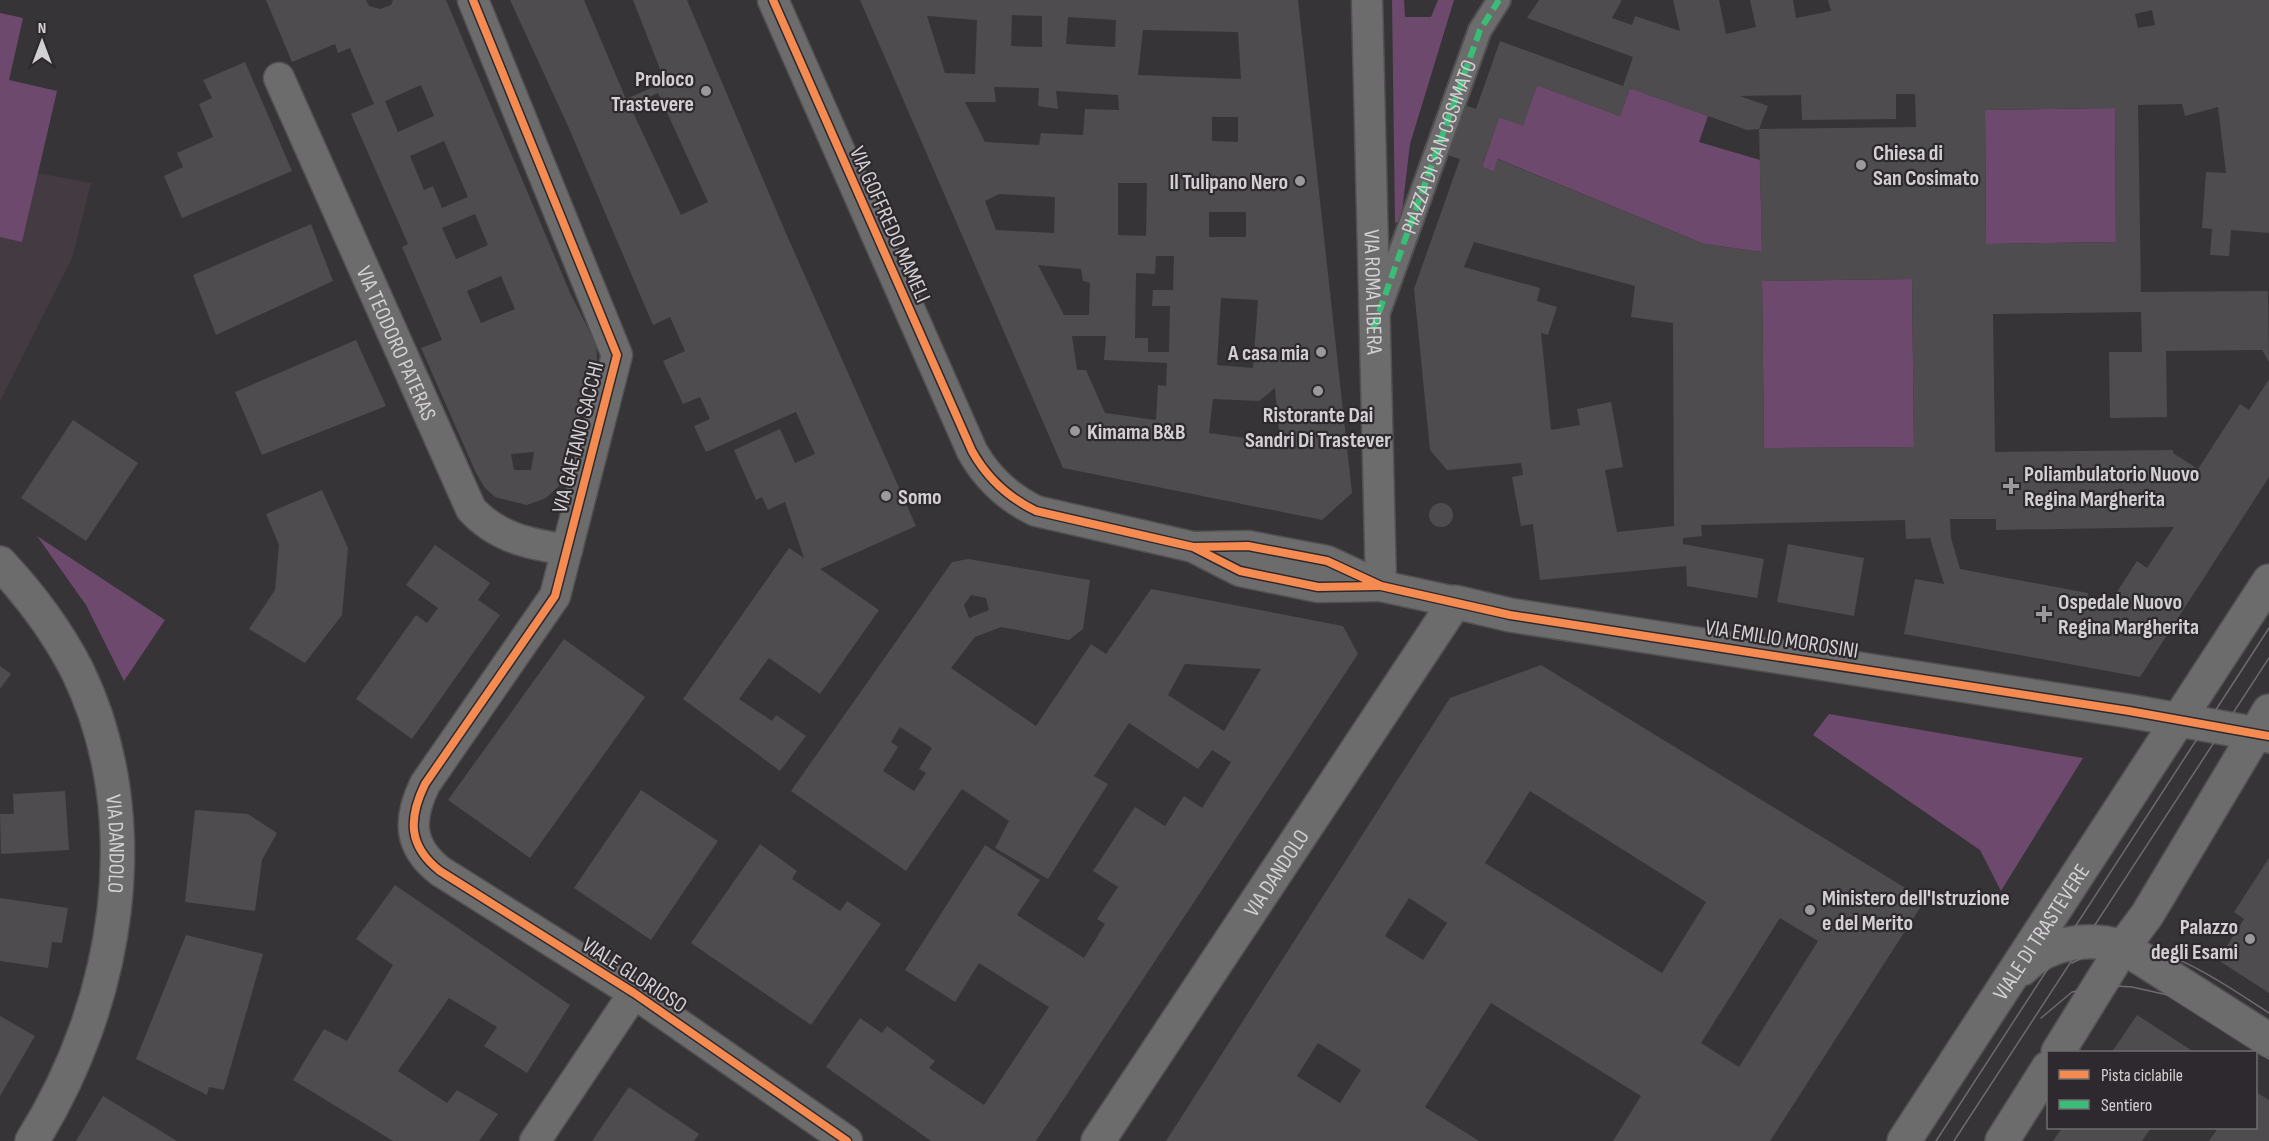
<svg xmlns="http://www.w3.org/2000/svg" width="2269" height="1141" font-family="'Sofia Sans Condensed',sans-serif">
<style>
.built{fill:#433a42}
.green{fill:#6d496d}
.building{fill:#4e4c4e;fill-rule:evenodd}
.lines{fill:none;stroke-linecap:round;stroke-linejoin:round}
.pedestrian-casing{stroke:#525052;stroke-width:26}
.minor-casing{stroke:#525052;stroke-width:33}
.tertiary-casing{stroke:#525052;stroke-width:36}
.secondary-casing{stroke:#525052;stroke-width:36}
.pedestrian{stroke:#6d6c6d;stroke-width:22}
.minor{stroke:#6d6c6d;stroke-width:30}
.tertiary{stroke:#6d6c6d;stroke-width:33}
.secondary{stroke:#6d6c6d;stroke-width:33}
.tram{stroke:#6d6b6d;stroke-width:1.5}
.quiet{stroke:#3abd76;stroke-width:6;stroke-dasharray:12 6;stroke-linecap:butt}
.cycleway-casing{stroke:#2e292e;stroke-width:11}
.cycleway{stroke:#f68b52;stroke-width:8}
.poi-dot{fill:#9c999c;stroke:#2e292e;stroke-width:2}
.labels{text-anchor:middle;stroke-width:4.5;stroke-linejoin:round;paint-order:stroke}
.poi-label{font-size:22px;font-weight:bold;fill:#d3d0d3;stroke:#2e292e;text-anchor:start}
.street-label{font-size:22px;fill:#d3d0d3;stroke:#2e292e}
</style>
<rect width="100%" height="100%" fill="#373437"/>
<!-- built -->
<path class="built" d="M0,13L23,18L9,80L57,91L38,173L91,183L72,258L0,401Z"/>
<!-- green -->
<path class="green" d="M1392,0H1404L1405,17H1431L1438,0H1454L1410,144L1401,220L1395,223Z
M0,13L23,18L9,80L57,91L22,242L0,237Z
M1537,85L1620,116L1630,88L1708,116L1699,142L1760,160L1762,252L1704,244L1498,159L1494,172L1482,167L1499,117L1523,125Z
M2115,108L2116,242L1986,244L1985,110Z
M1912,279L1914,447L1764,448L1762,281Z
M37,536L165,620L124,681L86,605Z
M1829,714L2083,758L2001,891L1980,850L1813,735Z"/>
<!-- building -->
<path class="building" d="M266,0H366L369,6L380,9L391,5L393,0H446L571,295L596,344L597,361L559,486L546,498L527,505L495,497L485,488L476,473L421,348L442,340L402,247L408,244L351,114L374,104L350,48L338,53L335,44L292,62ZM421,85L434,116L398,132L385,101ZM444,141L468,197L442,208L433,186L424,190L410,156ZM475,214L488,245L456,259L442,228ZM501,276L515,309L481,323L467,291ZM534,452L531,470H514L511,454Z
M510,0H584L626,99L665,82L633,0H687L785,231L916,526L820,569L879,610L820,694L769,658L739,699L772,721L776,715L806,736L780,771L683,699L789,548L804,558L785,502L768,510L762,497L756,500L734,450L780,429L795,463L815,454L796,412L706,452L694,426L710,419L700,397L683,404L663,361L685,351L670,317L653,325L568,126ZM658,93L708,202L681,215L630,106Z
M860,0H1298L1352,493L1322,520L1063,468ZM1012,15L1042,16V47L1011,46ZM927,16L977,20L975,74L945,73ZM1068,17L1116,20L1115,47L1066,44ZM1143,30L1238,32L1241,79L1138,75ZM994,87L1039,88L1038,106L1058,109L1056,91L1118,95L1119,110L1085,109L1083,135L1041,133L1039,145L985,142L965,102H996ZM1212,117H1238V142L1212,141ZM1118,183H1147L1146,236L1118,235ZM999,194L1055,197L1054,233L996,230L985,201ZM1209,212H1246V237H1209ZM1156,256H1174L1173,290H1153L1152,306H1170L1169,352H1148V338H1135L1136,273L1155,274ZM1038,265L1081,269L1083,281L1090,283L1089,315H1064ZM1221,298L1258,300L1253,368L1217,365ZM1072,336H1106L1104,360L1167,363L1166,386L1158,385L1156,420L1105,413L1086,370H1077ZM1275,388L1280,443L1209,433L1213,399L1259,401Z
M1539,0H1622L1612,18L1632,25L1635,16L1680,31L1673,0H1719L1726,34L1756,27L1750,0H1793L1796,18L1831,11L1828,0H2269V233L2231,230L2229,256L2210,255L2212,229L2202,228L2206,172L2226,173L2218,107L2185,116L2182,104L2138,105L2141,292L2268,291L2269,362L2262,350L2166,351L2167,417L2110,418L2109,352H2142L2141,312L1993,314L1995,452L2173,450V453L2198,469L2240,404L2249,410L2269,379V477L2140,677L1904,634L1915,579L1944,584L1930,538L1906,539L1905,520L1701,525L1702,536L1683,538V544L1764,559L1757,598L1687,586L1686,566L1540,580L1533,524L1521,526L1512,477L1523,475L1521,463L1447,470L1430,450L1414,289L1460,159L1447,155L1464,105L1476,109L1500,41L1623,86L1633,57L1527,18ZM2152,10L2155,25L2138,28L2135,14ZM1537,85L1620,116L1630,88L1747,130L1759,129L1768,106L1740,96L1801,95L1802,120L1896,119V94H1915L1916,127L1759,129L1762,252L1704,244L1497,159L1494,172L1482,167L1499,117L1523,126ZM2115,108L2116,242L1986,244L1985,110ZM1474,242L1635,286L1631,317L1673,323L1674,526L1617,532L1605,470L1623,467L1611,402L1577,409L1580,425L1551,430L1541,333L1548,335L1557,307L1537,301L1540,288L1464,267ZM1912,279L1914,447L1764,448L1762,281ZM1950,519H1996V530L2174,527L2147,568L2137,561L2109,604L2087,600L2088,593L1960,569L1951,538Z
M245,62L292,171L182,218L164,176L183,167L177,153L213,137L199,104L212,98L203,80Z
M311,224L333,281L216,335L193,275Z
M356,340L386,406L262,455L235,392Z
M73,420L138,463L86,541L21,498Z
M322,490L348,548L342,615L305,663L249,629L275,590L279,545L266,514Z
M1429 515a12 12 0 1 1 24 0a12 12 0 1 1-24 0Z
M1788,544L1864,558L1854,616L1777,602Z
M435,545L490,583L478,600L500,615L412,739L356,699L416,615L427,623L438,608L406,585Z
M968,559L1090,580L1083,629L1069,640L1001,627L975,637L951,668L1036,726L1091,644L1106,654L1151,589L1343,626L1358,654L1036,1141H931L826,1067L860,1018L882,1033L887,1026L935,1061L929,1068L984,1105L1049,1007L979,963L955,1002L905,970L985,845L1040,880L1017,915L1084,958L1105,924L1097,919L1118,887L1093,871L1135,807L1165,826L1184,796L1202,808L1231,762L1212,750L1198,769L1129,723L1094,776L1108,784L1048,879L995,848L1009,821L962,789L906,871L791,791L952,562ZM971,595L986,598L989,610L969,618L964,605ZM1185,664L1261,669L1224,731L1168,695ZM900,727L932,748L919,769L926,773L914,791L883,771L898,747L891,742Z
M564,639L645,697L530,858L448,800Z
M1541,665L1925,900L1770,1141H1613L1641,1096L1491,1003L1425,1107L1479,1141H1166L1450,698ZM1530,791L1706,902L1662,973L1485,863ZM1409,898L1447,923L1423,960L1385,936ZM1780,918L1818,941L1739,1067L1701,1043ZM1318,1043L1361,1070L1340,1103L1297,1076Z
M0,666L11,674L0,689Z
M641,790L718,841L651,940L574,888Z
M65,791L69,850L1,854L0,814H14L13,794Z
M195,810L248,814L277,833L262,860L255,911L185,902Z
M760,844L797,871L792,879L840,911L847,901L881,924L811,1025L691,943Z
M2269,858V993L2218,960L2244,919L2234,912Z
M395,885L570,1005L527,1073L484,1046L497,1027L449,998L398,1071L447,1103L457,1090L498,1114L479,1141H393L293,1080L324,1029L347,1041L393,965L356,939Z
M0,898L68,908L62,943L52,942L48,968L0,961Z
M186,935L263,954L224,1090L209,1087L207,1095L136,1059Z
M2137,1015L2194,1052H2112Z
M0,1016L35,1036L0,1096Z
M629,1087L699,1134L694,1141H592Z
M2256,1092L2269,1100V1141H2209L2218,1128H2256Z
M103,1096L177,1141H76Z
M2062,1128H2151L2142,1141H2053Z"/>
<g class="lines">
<defs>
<g id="pedestrian">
<path id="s1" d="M1378,314L1480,30L1499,0"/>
</g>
<g id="minor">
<path d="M473,0L617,355L555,596L425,784C408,819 408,846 440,871L634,993L847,1141"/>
<path d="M773,0L972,451C987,478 1007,497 1036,511L1193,547L1240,571L1318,587L1381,586"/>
<path id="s2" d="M1367,0L1381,586"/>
<path id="s3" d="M279,78L471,509C497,538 530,544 567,550"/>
<path d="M1196,547L1248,546L1327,561L1381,586L1455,602"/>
<path d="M535,1141L634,993"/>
</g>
<g id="tertiary">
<path id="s4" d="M0,563C30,595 57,631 77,670C150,820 118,1004 32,1141"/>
<path d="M2123,947L2269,1040"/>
<path id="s5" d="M1098,1141L1455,602L1510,615L2129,711L2269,736"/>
</g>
<g id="secondary">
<path d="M2022,969C2047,942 2089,936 2123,947"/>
<path d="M2058,1052L2123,947L2147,915L2269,711"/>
<path id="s6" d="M1904,1141L2269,581"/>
<path d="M2002,1141L2048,1068"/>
</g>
</defs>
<!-- pedestrian casing -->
<use href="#pedestrian" class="pedestrian-casing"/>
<!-- minor casing -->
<use href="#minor" class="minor-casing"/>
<!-- tertiary casing -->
<use href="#tertiary" class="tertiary-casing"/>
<!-- secondary casing -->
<use href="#secondary" class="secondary-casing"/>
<!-- pedestrian -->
<use href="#pedestrian" class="pedestrian"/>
<!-- minor -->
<use href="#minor" class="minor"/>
<!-- tertiary -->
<use href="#tertiary" class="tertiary"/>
<!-- secondary -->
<use href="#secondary" class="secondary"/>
<!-- tram -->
<path class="tram" d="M2072,963C2087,955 2104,948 2121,947C2170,944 2230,988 2269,1013
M2041,1018L2072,992L2102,985L2132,987L2168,995L2269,1059
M1936,1141L2269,628
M1954,1141L2269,658"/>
<!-- quiet -->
<path class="quiet" d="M1373,329L1480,30L1499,0"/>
<defs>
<path id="cycleway" d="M473,0L617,355L555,596L425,784C408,819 408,846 440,871L634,993L847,1141
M773,0L972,451C987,478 1007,497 1036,511L1193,547L1240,571L1318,587L1378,586
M1193,547L1248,546L1327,561L1381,586L1510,615L2129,711L2269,736"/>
</defs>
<!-- cycleway casing -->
<use href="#cycleway" class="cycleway-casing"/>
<!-- cycleway -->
<use href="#cycleway" class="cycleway"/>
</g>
<!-- markers -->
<g class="poi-dot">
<circle cx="706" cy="91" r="6"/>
<circle cx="1861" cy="165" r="6"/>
<circle cx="1300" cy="181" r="6"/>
<circle cx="1321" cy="352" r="6"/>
<circle cx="1318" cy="391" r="6"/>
<circle cx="1075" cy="431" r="6"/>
<path d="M2008 477h6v6h6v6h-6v6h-6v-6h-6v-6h6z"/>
<circle cx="886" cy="496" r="6"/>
<path d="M2041 605h6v6h6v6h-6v6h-6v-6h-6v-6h6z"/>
<circle cx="1810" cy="910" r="6"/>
<circle cx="2250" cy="939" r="6"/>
</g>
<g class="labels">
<!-- poi labels -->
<g class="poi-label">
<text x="694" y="86" text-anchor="end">Proloco<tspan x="694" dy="25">Trastevere</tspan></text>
<text x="1873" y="160">Chiesa di<tspan x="1873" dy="25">San Cosimato</tspan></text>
<text x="1288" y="189" text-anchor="end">Il Tulipano Nero</text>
<text x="1309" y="360" text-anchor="end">A casa mia</text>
<text x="1318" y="422" text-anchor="middle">Ristorante Dai<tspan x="1318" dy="25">Sandri Di Trastever</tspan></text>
<text x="1087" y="439">Kimama B&amp;B</text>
<text x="2024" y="481">Poliambulatorio Nuovo<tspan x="2024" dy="25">Regina Margherita</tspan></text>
<text x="898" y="504">Somo</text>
<text x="2058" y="609">Ospedale Nuovo<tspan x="2058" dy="25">Regina Margherita</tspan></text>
<text x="1822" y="905">Ministero dell'Istruzione<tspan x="1822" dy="25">e del Merito</tspan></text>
<text x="2238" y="934" text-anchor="end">Palazzo<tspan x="2238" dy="25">degli Esami</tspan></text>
</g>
<!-- street labels -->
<g class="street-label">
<text dy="8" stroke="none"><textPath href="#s1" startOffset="178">PIAZZA DI SAN COSIMATO</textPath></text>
<text transform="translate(891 224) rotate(66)" y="8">VIA GOFFREDO MAMELI</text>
<text dy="8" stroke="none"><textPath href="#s2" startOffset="292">VIA ROMA LIBERA</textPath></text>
<text dy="8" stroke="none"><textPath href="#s3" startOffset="290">VIA TEODORO PATERAS</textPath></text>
<text transform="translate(577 437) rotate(-76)" y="8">VIA GAETANO SACCHI</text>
<text transform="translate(1782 638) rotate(9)" y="8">VIA EMILIO MOROSINI</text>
<text dy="8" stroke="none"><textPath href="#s4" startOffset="312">VIA DANDOLO</textPath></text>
<text dy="8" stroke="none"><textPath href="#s5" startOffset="322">VIA DANDOLO</textPath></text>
<text dy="8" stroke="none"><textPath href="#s6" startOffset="250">VIALE DI TRASTEVERE</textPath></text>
<text transform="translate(635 974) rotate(33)" y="8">VIALE GLORIOSO</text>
</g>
</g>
<!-- legend -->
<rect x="2047" y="1051" width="210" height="78" fill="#2e292e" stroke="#706c70" stroke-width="1.5"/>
<rect x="2059" y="1070" width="30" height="9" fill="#f68b52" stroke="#706c70" stroke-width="1.5"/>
<text x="2101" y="1081" font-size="18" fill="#d3d0d3">Pista ciclabile</text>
<rect x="2059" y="1100" width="30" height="9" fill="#3abd76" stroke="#706c70" stroke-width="1.5"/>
<text x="2101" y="1111" font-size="18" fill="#d3d0d3">Sentiero</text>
<!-- north arrow -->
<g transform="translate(42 42)" stroke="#2e292e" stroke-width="4.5" paint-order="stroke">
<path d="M0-4.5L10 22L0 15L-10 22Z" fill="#d3d0d3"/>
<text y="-9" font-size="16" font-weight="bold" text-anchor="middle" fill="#d3d0d3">N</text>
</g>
</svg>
